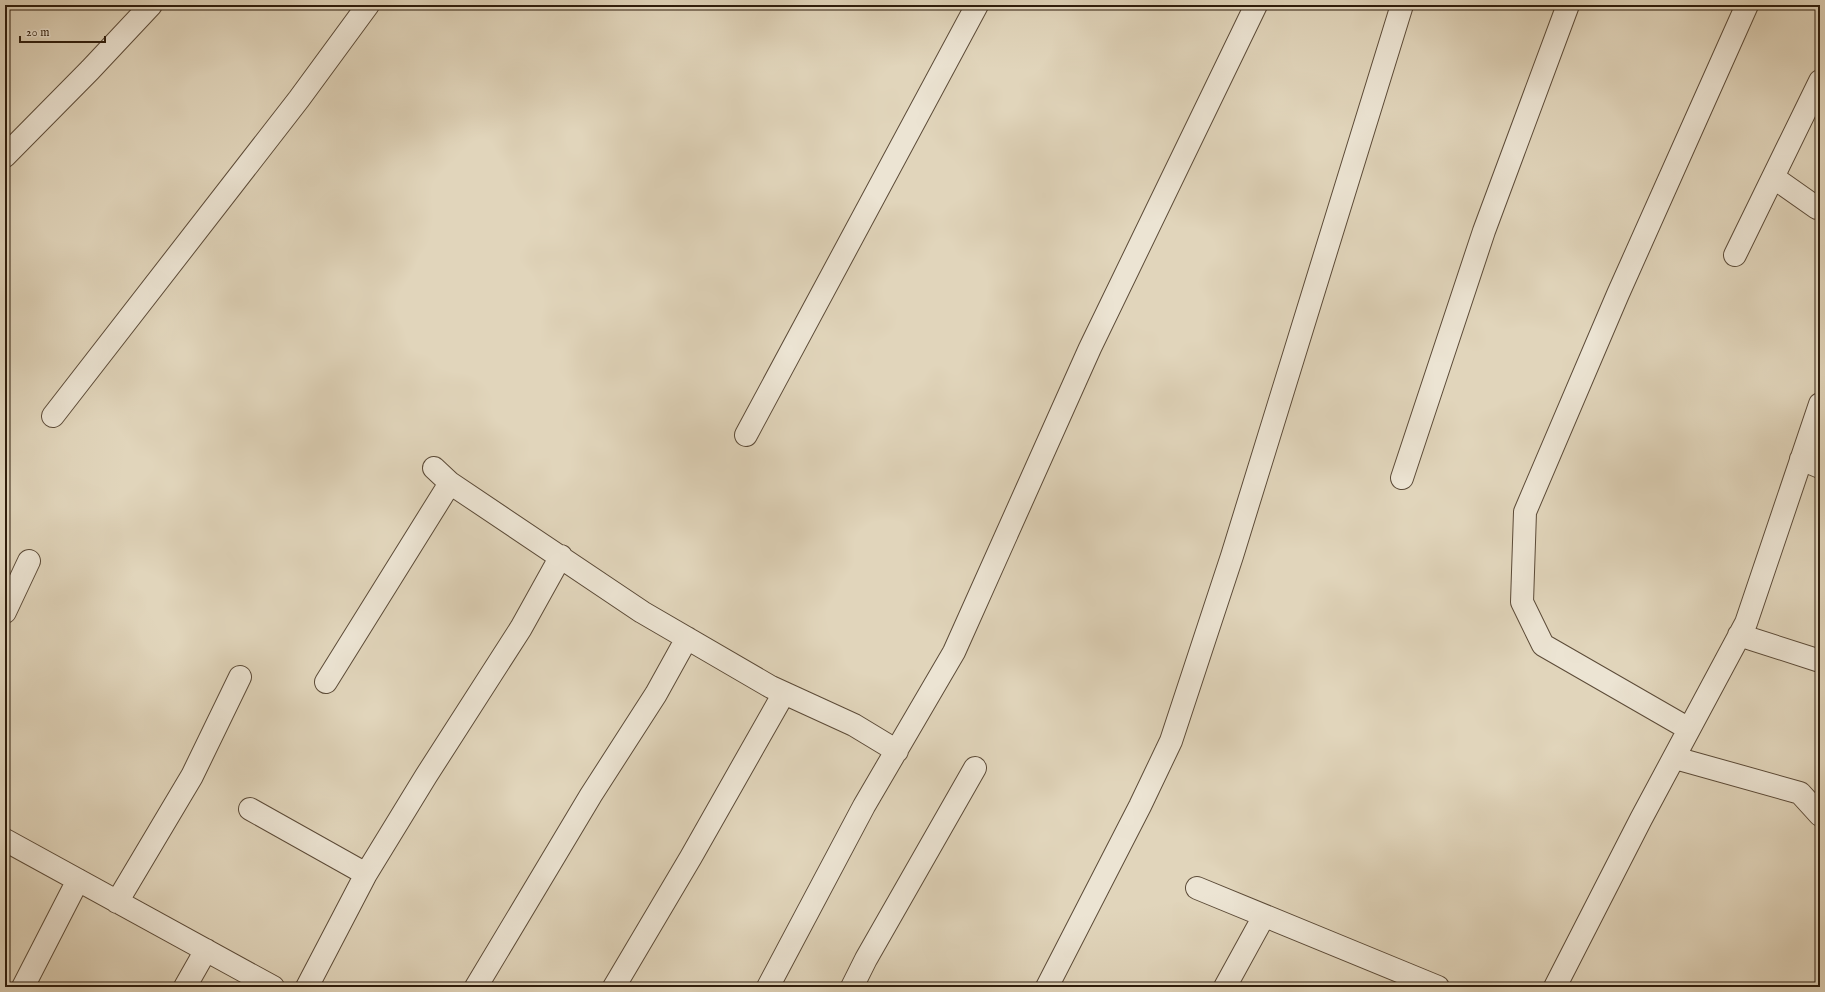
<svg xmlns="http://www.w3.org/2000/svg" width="1825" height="992" font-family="'IM FELL English',serif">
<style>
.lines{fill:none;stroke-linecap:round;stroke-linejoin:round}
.street-casing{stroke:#5c4b38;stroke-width:24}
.street{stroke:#ece4d3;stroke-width:22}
</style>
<rect width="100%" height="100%" fill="#e1d5bb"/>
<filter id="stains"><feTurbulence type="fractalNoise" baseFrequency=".005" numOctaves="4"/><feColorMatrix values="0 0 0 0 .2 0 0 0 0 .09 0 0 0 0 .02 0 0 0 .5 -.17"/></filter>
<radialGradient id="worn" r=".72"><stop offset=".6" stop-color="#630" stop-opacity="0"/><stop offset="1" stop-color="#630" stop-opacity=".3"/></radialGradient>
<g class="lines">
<defs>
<path id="street" d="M5,156L90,70L151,5
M1773,177L1817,208H1820
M1735,255L1820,81
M53,416L299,99L368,5
M746,435L977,5
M1801,459L1820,467
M434,468L450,483L642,612L771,687L854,725L897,751
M1402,478L1484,231L1568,5
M5,612L29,561
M1739,635L1820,661
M326,682L450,483
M1689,729L1543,645L1522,602L1525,512L1618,294L1747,5
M1675,758L1800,793L1820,815
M250,809L366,874
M5,840L273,987
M1197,888L1438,987
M117,902L192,776L240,677
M23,987L78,880
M185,987L206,950
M307,987L366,874L426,776L521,628L561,556
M476,987L591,795L656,694L687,638
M614,987L691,857L784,693
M768,987L864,806L954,652L1090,348L1256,5
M852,987L866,959L975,768
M1047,987L1140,806L1171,741L1232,556L1402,5
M1225,987L1264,916
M1555,987L1641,819L1746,623L1820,404"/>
</defs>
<!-- street casing -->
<use href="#street" class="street-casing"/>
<!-- street -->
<use href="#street" class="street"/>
</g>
<!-- margin -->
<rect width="1825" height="992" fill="none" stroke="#e1d5bb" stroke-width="20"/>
<rect x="6" y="6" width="1813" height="980" fill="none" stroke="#2f1d0c" stroke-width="2"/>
<rect x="10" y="10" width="1805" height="972" fill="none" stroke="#2f1d0c"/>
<!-- scale -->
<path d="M20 36v6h85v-6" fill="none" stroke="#2f1d0c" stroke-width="2"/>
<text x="26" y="36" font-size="12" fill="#2f1d0c" stroke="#ece4d3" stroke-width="3" paint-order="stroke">20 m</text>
<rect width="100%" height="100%" filter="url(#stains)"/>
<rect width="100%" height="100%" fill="url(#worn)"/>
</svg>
